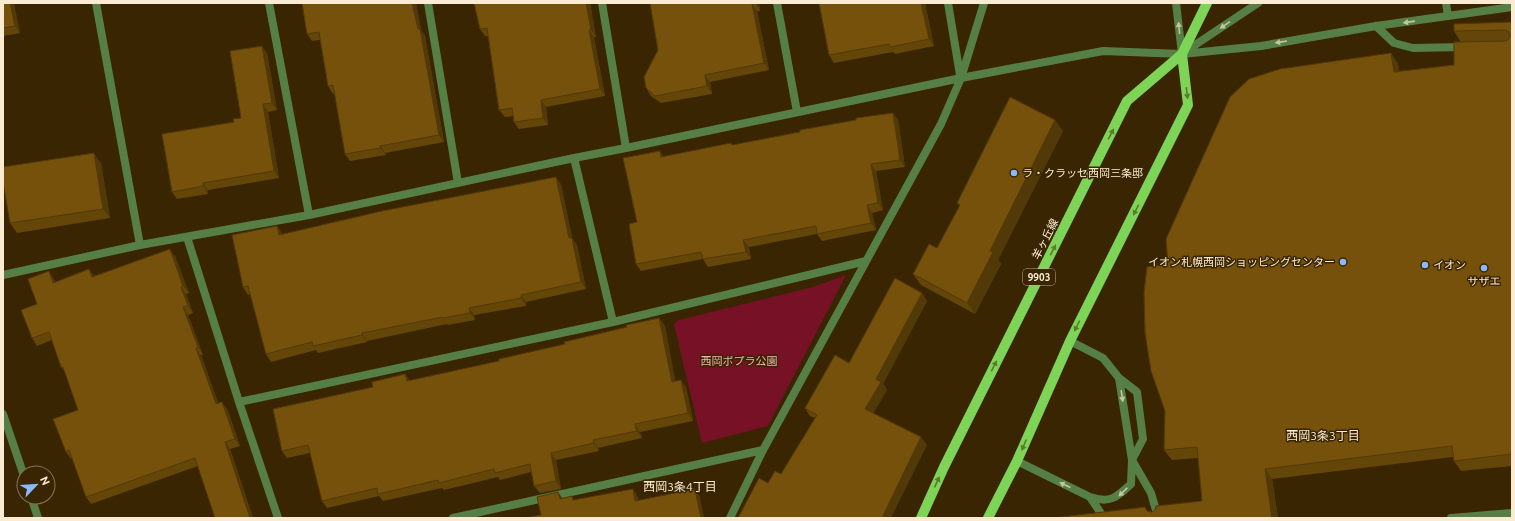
<svg xmlns="http://www.w3.org/2000/svg" width="1515" height="521" font-family="Ubuntu,'Noto Sans JP',sans-serif">
<style>
.green{fill:#771125}
.lines{fill:none;stroke-linecap:round;stroke-linejoin:round}
.lane{stroke:#567f45;stroke-width:8}
.street{stroke:#567f45;stroke-width:8}
.primary{stroke:#7ed457;stroke-width:10}
.wall{fill:#654609}
.shaded-wall{fill:#523908}
.building{fill:#75510b;stroke:#523908}
.oneway{fill:#c1c5a1}
.oneway2{fill:#5c7c2c}
.poi-dot{fill:#8bbafc;stroke:#392501;stroke-width:1.5}
.labels{text-anchor:middle;stroke-width:3;stroke-linejoin:round;paint-order:stroke}
.shield{fill:#392501;stroke:#c1b094;stroke-width:1}
.shield-label{font-size:10px;font-weight:bold;fill:#fbebd3}
.poi-label{font-size:11px;fill:#fbebd3;stroke:#392501;text-anchor:start}
.street-label{font-size:11px;fill:#fbebd3;stroke:#392501}
.park-label{font-size:11px;fill:#f2b3b5;stroke:#392501}
.neighbourhood-label{font-size:12px;fill:#fbebd3;stroke:#392501}
</style>
<rect width="100%" height="100%" fill="#392501"/>
<!-- green -->
<path class="green" d="M846,275L768,426L702,443L674,324L679,320L813,287Z"/>
<g class="lines">
<!-- lane -->
<path class="lane" d="M1376,26L1394,43L1413,48L1463,47
M1070,341L1103,358L1119,378L1132,460L1151,493L1158,517
M1017,461L1090,497L1104,518
M1090,497C1110,504 1117,497 1131,484L1132,460L1143,439L1137,392L1119,378
M1451,518L1512,513"/>
<!-- street -->
<path class="street" d="M96,3L140,245
M269,3L309,215
M428,3L458,183
M602,3L626,148
M777,3L797,112
M948,3L960,75
M1176,3L1182,54
M1446,3L1448,16
M1183,53L1258,3
M574,158L613,322
M187,237L239,402L278,518
M3,275L140,245L309,215L574,158L626,148L961,78L1103,51L1182,54L1261,46L1376,26L1512,7
M239,402L613,322L866,261
M3,414L24,476
M31,497L38,518
M453,518L763,450
M730,518L763,450L941,124L961,78L984,3"/>
<!-- primary -->
<path class="primary" d="M921,518L944,467L1127,101L1182,54L1207,3
M988,518L1017,461L1070,341L1188,105L1182,54"/>
</g>
<!-- wall -->
<path class="wall" d="M3,3L20,33L3,36Z
M302,3H416L421,30L425,36L444,142L385,153L386,155L350,161L345,154L335,93L333,94L328,86L320,40L312,41L307,34Z
M474,3H590L596,37H594L605,96L546,107L548,125L519,129L514,122L513,116L505,117L499,110L488,36H485L480,29Z
M650,3H759L760,11H757L769,70L710,82L712,94L661,103L651,96L646,88L658,50Z
M925,3L934,46L895,54L893,52L834,63L829,55Z
M1512,22V466L1461,471L1454,461L1453,457L1272,479L1278,518H1053L1148,511L1152,512L1202,501L1198,458L1172,460L1164,450L1168,264L1391,53L1398,64L1399,71L1454,65L1506,41L1461,42L1454,31Z
M267,53L277,110L268,112L279,178L208,190V194L177,199L172,192L234,122L241,118Z
M893,113L898,120L905,167L876,171L883,210L872,213L876,230L822,241L817,234L749,247L751,259L708,267L703,259L641,271L636,264L637,222L664,157L733,145Z
M1063,131L998,260L1001,264L975,314L921,285L913,274L937,248L960,206L957,203Z
M101,163L110,218L17,233L10,223Z
M561,184L572,238L577,245L586,289L526,302V306L474,315L475,320L448,325L447,324L367,341V342L318,353L316,350L271,362L266,354L250,294L248,295L243,287L277,226L282,235Z
M175,256L189,293L186,294L193,313L188,315L203,355H201L218,403L227,409L240,446L230,449L253,518H215L198,466L91,504L86,497L72,458L71,459L66,452L78,410L65,372L61,367L52,340L37,346L32,338L37,304L54,279L55,282L93,276Z
M922,293L927,301L883,384L887,390L873,413L927,445L768,483L781,474L815,418L810,416L805,408L849,363Z
M659,318L665,326L675,381L686,387L693,421L640,432L642,438L598,448L599,451L556,460L561,489L540,493L534,486L531,472L500,480L498,477L444,490L442,488L383,501L379,496L327,508L322,501L310,453L287,458L282,451L373,387L405,374L410,381L499,361L565,344Z"/>
<!-- shaded-wall -->
<path class="shaded-wall" d="M10,3H14L20,33L15,26Z
M412,3H416L421,30L425,36L444,142L439,135Z
M586,3H590L596,37L591,30Z
M755,3H759L760,11Z
M921,3H925L934,46L929,39Z
M752,4L757,11L769,70L764,63Z
M589,30L594,37L605,96L600,89Z
M262,46L267,53L277,110L272,103Z
M1391,53L1398,64L1401,82L1394,72Z
M705,75L710,82L712,94L707,86Z
M541,100L546,107L548,125L543,118Z
M263,104L268,112L279,178L274,171Z
M893,113L898,120L905,167L900,160Z
M1055,120L1063,131L998,260L1001,264L975,314L967,303L990,251Z
M380,146L385,153L386,155L380,148Z
M660,151L665,158L661,157Z
M94,153L101,163L110,218L103,209Z
M871,164L876,171L883,210L878,203Z
M556,177L561,184L574,246L569,238Z
M203,183L208,190V194L203,186Z
M867,205L872,213L876,230L871,223Z
M277,226L282,233L284,243L279,235Z
M572,238L577,245L586,289L581,282Z
M743,240L749,247L751,259L746,252Z
M170,249L175,256L189,293L183,286Z
M89,269L94,276L92,277Z
M49,271L54,279L58,290L53,283Z
M181,287L186,294L193,313L188,306Z
M922,293L927,301L883,384L887,390L871,417L865,409L876,379Z
M521,295L526,302V306L521,298Z
M183,307L188,315L203,355L198,347Z
M469,308L474,315L475,320L470,313Z
M659,318L665,326L677,389L672,382Z
M362,333L367,341V342L362,335Z
M196,348L201,355L221,411L216,404Z
M405,374L410,381H407Z
M681,380L686,387L693,421L688,413Z
M222,402L227,409L240,446L235,439Z
M635,424L640,432L642,438L637,431Z
M921,437L927,445L891,518H882Z
M593,440L598,448L599,451L594,443Z
M225,442L230,449L253,518H250Z
M551,453L556,460L561,489L556,481Z
M1265,469L1272,479L1278,518H1272Z
M633,489L638,497L640,508L635,501Z
M695,489L700,497L704,518H701Z
M558,492L563,499H560Z"/>
<!-- building -->
<path class="building" d="M3,3H10L15,26L3,28Z
M302,3H412L418,29H420L439,135L380,146V148L345,154L333,85L328,86L319,32L307,34Z
M474,3H586L591,30H589L600,89L541,100L543,118L514,122L512,108L499,110L487,28L480,29Z
M650,3H755L752,4L764,63L705,75L707,86L655,96L646,88L644,77L658,50Z
M819,3H921L929,39L890,47L889,44L829,55Z
M1512,22V454L1454,461L1452,446L1265,469L1272,518H1053L1145,507L1147,511L1152,512L1155,510L1156,506L1202,501L1197,447L1164,450L1165,411L1151,371L1145,333L1144,292L1147,267L1168,264L1166,239L1230,97L1249,79L1280,69L1391,53L1394,72L1454,65V42L1505,41L1508,40L1510,36L1509,32L1505,30L1454,31V24Z
M262,46L272,103L263,104L274,171L203,183V186L172,192L162,134L234,122L233,119L241,118L230,51Z
M1010,97L1055,120L990,251L993,252L967,303L913,274L929,244L937,248L960,205L957,203Z
M893,113L900,160L871,164L878,203L867,205L871,223L817,234L816,226L743,240L746,252L703,259L701,252L636,264L629,224L637,222L623,158L660,151L661,157L731,143L732,145L800,132V130L856,120V118Z
M94,153L103,209L10,223L3,182V167Z
M556,177L569,238H572L581,282L521,295V298L469,308L470,313L443,318V317L362,333V335L313,346L312,342L266,354L248,286L243,287L232,235L277,226L279,235L382,211Z
M170,249L183,286L181,287L188,306L183,307L198,347L196,348L216,404L222,402L235,439L225,442L250,518H215L195,458L86,497L69,450L66,452L53,419L78,410L63,367H61L49,332L32,338L21,310L37,304L28,279L49,271L53,283L89,269L92,277Z
M895,278L922,293L876,379L881,382L865,409L921,437L882,518H738L759,478L768,483L775,471L781,474L817,415L805,408L835,355L849,363Z
M659,318L672,382L681,380L688,413L635,424L637,431L593,440L594,443L551,453L556,481L534,486L530,464L495,473L494,469L439,483L438,480L378,494L377,488L322,501L308,445L282,451L273,409L373,387L372,382L405,374L407,381L499,361V359L565,344L564,342L627,327L626,325Z
M633,489L635,501L695,489L701,518H525L541,515L537,497L558,492L560,499L572,496L573,500Z"/>
<!-- one-way arrows -->
<defs><path id="oneway-solid" d="M-6-.8H1V-3.2L6.5 0L1 3.2V.8H-6Z"/></defs>
<g class="oneway">
<use href="#oneway-solid" transform="translate(1409 22) rotate(172)"/>
<use href="#oneway-solid" transform="translate(1225 25) rotate(146)"/>
<use href="#oneway-solid" transform="translate(1179 28) rotate(-96)"/>
<use href="#oneway-solid" transform="translate(1281 42) rotate(171)"/>
<use href="#oneway-solid" transform="translate(1122 396) rotate(81)"/>
<use href="#oneway-solid" transform="translate(1065 485) rotate(-155)"/>
<use href="#oneway-solid" transform="translate(1123 492) rotate(136)"/>
</g>
<g class="oneway2">
<use href="#oneway-solid" transform="translate(1187 93) rotate(83)"/>
<use href="#oneway-solid" transform="translate(1111 134) rotate(-63)"/>
<use href="#oneway-solid" transform="translate(1136 210) rotate(117)"/>
<use href="#oneway-solid" transform="translate(1053 250) rotate(-63)"/>
<use href="#oneway-solid" transform="translate(1077 326) rotate(117)"/>
<use href="#oneway-solid" transform="translate(994 366) rotate(-63)"/>
<use href="#oneway-solid" transform="translate(1024 445) rotate(113)"/>
<use href="#oneway-solid" transform="translate(937 482) rotate(-66)"/>
</g>
<!-- markers -->
<g class="poi-dot">
<circle cx="1014" cy="173" r="4"/>
<circle cx="1343" cy="262" r="4"/>
<circle cx="1425" cy="265" r="4"/>
<circle cx="1484" cy="268" r="4"/>
</g>
<g class="labels">
<!-- shield labels -->
<rect class="shield" x="1023" y="269" width="32" height="16" rx="3"/>
<g class="shield-label">
<text x="1039" y="281">9903</text>
</g>
<!-- poi labels -->
<g class="poi-label">
<text x="1022" y="177">ラ・クラッセ西岡三条邸</text>
<text x="1335" y="266" text-anchor="end">イオン札幌西岡ショッピングセンター</text>
<text x="1433" y="269">イオン</text>
<text x="1484" y="285" text-anchor="middle">サザエ</text>
</g>
<!-- street labels -->
<g class="street-label">
<text transform="translate(1045 239) rotate(-63)" y="4">羊ヶ丘線</text>
</g>
<!-- park labels -->
<g class="park-label">
<text x="739" y="365">西岡ポプラ公園</text>
</g>
<!-- neighbourhood labels -->
<g class="neighbourhood-label">
<text x="1323" y="440">西岡3条3丁目</text>
<text x="680" y="491">西岡3条4丁目</text>
</g>
</g>
<!-- border -->
<rect width="1515" height="521" fill="none" stroke="#fbebd3" stroke-width="8"/>
<!-- north arrow -->
<g transform="translate(36 485) rotate(65)"><circle r="19" fill="#392501" stroke="#877455"/>
<path d="M0-3L7 15L0 10L-7 15Z" fill="#8bbafc"/>
<text y="-6" font-size="11" font-weight="bold" text-anchor="middle" fill="#fbebd3">N</text>
</g>
</svg>
